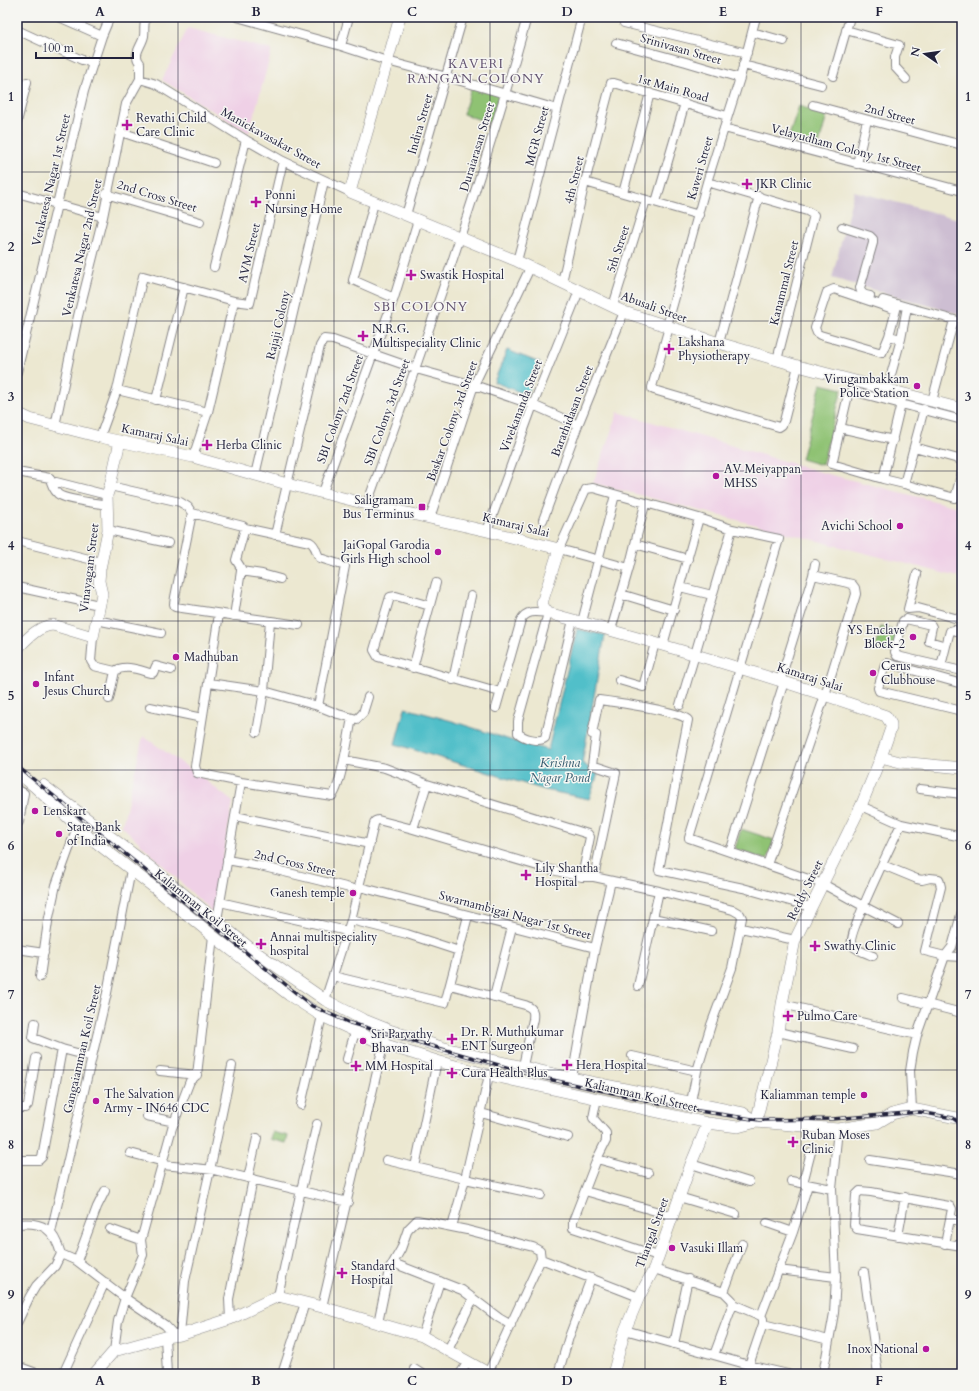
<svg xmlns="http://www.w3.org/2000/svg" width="979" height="1391" font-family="Cardo,serif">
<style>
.built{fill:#efd0e6}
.industrial{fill:#cdbed2}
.green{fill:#8fc273;stroke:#587257}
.water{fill:#51bfc9;stroke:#3a7082}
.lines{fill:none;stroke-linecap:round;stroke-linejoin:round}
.street-casing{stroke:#878586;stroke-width:10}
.secondary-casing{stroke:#878586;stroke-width:12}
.street{stroke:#fff;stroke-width:8}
.secondary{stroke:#fff;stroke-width:11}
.rail-casing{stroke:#22223b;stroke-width:3.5}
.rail{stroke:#f6f6f2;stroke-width:2;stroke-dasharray:6;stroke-linecap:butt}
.grid{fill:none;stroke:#22223b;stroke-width:1;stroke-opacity:0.55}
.poi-dot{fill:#b5179e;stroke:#f6f6f2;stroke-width:1.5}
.labels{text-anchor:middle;stroke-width:3;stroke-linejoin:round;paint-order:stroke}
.street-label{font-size:12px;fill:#22223b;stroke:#f6f6f2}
.poi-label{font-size:12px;fill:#22223b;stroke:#f6f6f2;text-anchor:start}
.neighbourhood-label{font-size:13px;letter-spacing:1px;fill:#645571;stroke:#f6f6f2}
.water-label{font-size:13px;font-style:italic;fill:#32596d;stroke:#f6f6f2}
.neatline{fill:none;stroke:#22223b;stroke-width:1.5}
.grid-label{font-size:13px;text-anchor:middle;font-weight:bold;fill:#22223b}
</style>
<rect width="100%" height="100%" fill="#f6f6f2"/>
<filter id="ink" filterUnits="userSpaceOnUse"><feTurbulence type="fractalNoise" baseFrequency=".025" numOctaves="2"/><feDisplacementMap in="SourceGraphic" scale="8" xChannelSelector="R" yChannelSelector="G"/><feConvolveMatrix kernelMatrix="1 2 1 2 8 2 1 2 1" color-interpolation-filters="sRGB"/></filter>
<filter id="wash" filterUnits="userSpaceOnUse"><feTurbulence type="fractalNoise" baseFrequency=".012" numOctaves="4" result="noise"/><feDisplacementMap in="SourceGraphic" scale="16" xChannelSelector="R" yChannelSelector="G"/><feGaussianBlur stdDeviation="0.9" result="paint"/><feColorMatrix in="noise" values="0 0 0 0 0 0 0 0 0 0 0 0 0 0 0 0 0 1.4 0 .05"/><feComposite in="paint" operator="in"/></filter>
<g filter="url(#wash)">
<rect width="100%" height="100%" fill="#ece8d1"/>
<!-- built -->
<path class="built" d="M188,28L272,50L249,133L162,80Z
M618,412L824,473L962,508V578L593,483Z
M143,736L199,775L233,802L213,913L122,826Z"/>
<!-- industrial -->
<path class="industrial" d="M854,191L962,220V315L832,278Z"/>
<!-- green -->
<path class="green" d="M472,86L499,95L490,123L463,114Z
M799,106L827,115L818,148L788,139Z
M821,384L842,389L822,465L801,459Z
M881,627L899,632L893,653L875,647Z
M741,829L774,840L767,860L735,849Z
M272,1132L288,1136L286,1143L270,1139Z"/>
<!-- water -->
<path class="water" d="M507,350L540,363L527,395L494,382Z
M577,629L605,635L582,763L598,774L589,799L545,790L395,744L405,708L452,721L510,740L548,750Z"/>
</g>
<g filter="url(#ink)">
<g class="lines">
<defs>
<path id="street" d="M59,17L102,36
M237,17L341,46L387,61L447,77L557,109
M624,23L747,53
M17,30L82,60L92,63
M846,30L899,45L895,57V67L906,79
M752,32L784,41
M616,43L686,62L740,78
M341,46L349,17
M743,65L821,85
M833,76L850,17
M140,79L156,84L246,140L283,161L350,192
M813,105L962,145
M17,122L27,82
M724,128L962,191
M121,132L214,163
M857,164L867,120
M585,182L699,215
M707,182L807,211L814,215L777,360
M17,193L103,217
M623,193L650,93
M106,194L200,222
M656,202L685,103
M374,203L353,280L394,298
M406,215L463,17
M842,227L870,236L873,239V243L860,288C861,294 865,295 870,296
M517,261L582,17
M214,267L246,140
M562,282L585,182L611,83H614L727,116
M883,300L907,307
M613,306L646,200
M667,326L707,182L740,78L756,17
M669,327L652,387V389L654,390L779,427L782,425L784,421L798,366
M889,336L896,310L834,289L827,292L815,328L817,333L820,335L882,353L889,336L901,339
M719,343L759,196
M17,372L84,91L102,36L110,17
M887,389L901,339L907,307L962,322
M117,390L208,412
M902,399L883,479L904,484
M156,400L184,287
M932,401L954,320
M924,409L904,484L955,498L962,472
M55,426L78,316L103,217L126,104L140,79V63C132,54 142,46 144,36C145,29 143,25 146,17
M840,428L893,440
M100,437L117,390L143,276L234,301L250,303L283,161
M914,447L962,460
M193,457L208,412L234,301
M17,472L50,478C51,483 54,490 58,494C65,500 97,503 107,505
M255,475L324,181
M883,479L832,464L848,395L850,392L852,391L962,420
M52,484L56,482L107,495
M110,486L180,502L188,507L192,513
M323,492L373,354L394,298L418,220
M367,504C425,343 482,182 527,17
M192,513L243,526L245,528L310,542C317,546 315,552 320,558L345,566L318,706
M192,513L175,597L174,604L175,607L299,625
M430,518L474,385L530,268
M543,520L578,425L624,312
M108,530L168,543
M487,531L533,405L579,291
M275,535L320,346L324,339L333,340L416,369L474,385L533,405L578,425
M17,541L101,562
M635,544L688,559
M629,568L559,549L586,489L593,488L699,518L732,529L779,539L689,838L823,884L863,906L898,924
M241,571L262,574L280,579
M917,574L908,609L918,608L962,620
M17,587L99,605
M680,587L712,595
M621,594L674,610
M430,606L396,596L390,597L374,650L378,657L500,692
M219,614L195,766L197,773L241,782L332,796C341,788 349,732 352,718
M234,616L241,571V568L236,560L245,528
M96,620L161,633
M582,622L615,495
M611,630L629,568L645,504
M93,637L91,661L94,666L115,671C125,664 139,670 150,673H153L156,666L171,670
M663,645L699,518
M946,646L950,631L954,630L962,633
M941,666L946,646L929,641L932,627L931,625L906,619L903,621L895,652L897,656L962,671
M413,668L436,583
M453,680L471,596
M619,680L643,687L655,643
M780,681L813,575
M209,683L264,691L318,706L338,714L357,719L363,713L368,697
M962,684L887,663L885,665L878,688L879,691L962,711
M109,699L115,671
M680,705L732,529
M150,707L202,718
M496,708L521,620C527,609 538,612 548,613L518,721V733C523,738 539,743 545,738L573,620
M257,732L264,691L270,621
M344,760L385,768L427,784L588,834L590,837L582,877
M17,788L18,790L24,793L19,822H17
M920,789L962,794
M861,806L901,824L962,837
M235,816L370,844
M413,829L427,784
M730,852L784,682
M227,860L260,866L358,890
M767,865L825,695L856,594L855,588L852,584L813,575L815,564
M883,865L917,879L922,880L930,878L939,879L941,887L925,951L945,956L962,957
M594,877L616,773L592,765L596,735L592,734L599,700C614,702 680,711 688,720L659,870L743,888L811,907
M360,887L595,948
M220,902L347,931
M653,918L711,931
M217,920L241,782
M351,920L407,934L459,951
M741,928L795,940
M17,949L44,953
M873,956C868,954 854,949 852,945C846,936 894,840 901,824
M333,976L445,1003L468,916
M40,977L48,922L56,885L77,827
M450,985L525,1005C533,1008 534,1011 533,1019L523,1066
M638,986L659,891
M494,997L512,927
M903,998L962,1013
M325,1000L351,920L374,824L375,821L378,820L413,829L548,869L582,877H594L659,891L733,910L740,914L742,918L732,968L711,1025L697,1071L691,1102
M782,1004L917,1035
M35,1023L33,1038L62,1049L92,1057
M778,1032L853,1049
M632,1056L697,1071
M347,1059L355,1032
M160,1071L197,1075
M572,1078L595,948L611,881
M597,1098L593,1118L606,1133V1141L597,1159L573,1221V1228L658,1256
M301,1105L322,1016
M17,1108H25L28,1105L36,1058
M912,1109L910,1071L913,1052L917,1035L945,956L952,947L962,911
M481,1113L568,1137
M147,1116L175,1122
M130,1153L164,1162
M597,1159L648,1173
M17,1160H39L42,1157L62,1049
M386,1160L465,1179L489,1075
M870,1160L962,1174
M691,1164L749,1182
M163,1165L214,1170L348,1202
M415,1167L437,1061
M248,1178L257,1138
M791,1181L832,1189
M803,1183L811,1152
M585,1191L673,1216
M541,1195L465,1179L452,1227L467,1230L533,1247L540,1251L541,1259L639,1297
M679,1197L736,1214
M950,1219L962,1221
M767,1223L793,1232
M17,1224C43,1221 54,1229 61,1254L77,1261L125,1298L165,1325L175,1336
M110,1229L141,1240
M51,1232L107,993L131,870
M898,1236L905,1197
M945,1244L952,1209L951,1207L949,1206L871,1192L860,1191L856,1195L854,1225L857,1229L962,1246
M77,1261L97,1207L105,1191
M393,1263L462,1290L499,1318L511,1325
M654,1269L724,1292L732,1300L733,1304L761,1316
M778,1270L836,1277
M864,1272L878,1374
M724,1292L742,1244
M278,1296L301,1190L317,1124
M322,1307L387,1029
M230,1319L229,1299L253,1179
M17,1323L30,1296L36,1286L55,1266L61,1254
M378,1323L389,1270L401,1249L408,1229L417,1220L452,1227
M763,1324V1319L761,1316L793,1232L808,1185
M625,1330L749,1365L788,1374
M180,1335L185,1281L210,1170L232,1066
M422,1336L440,1281
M165,1337L167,1374
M674,1344L688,1279
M448,1350L473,1299
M114,1351L118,1321L125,1298L143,1255L141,1240L172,1128L190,1081L197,1075L213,936
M714,1355L733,1304
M749,1365L763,1324L829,1340
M17,1366L39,1374
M414,1369L422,1374
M488,1373L541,1259
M63,1374L105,1282
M282,1374L305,1303
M460,1374L468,1362
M558,1374L569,1337L591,1278
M823,1374L834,1313L836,1277L832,1189L838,1129"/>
<path id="secondary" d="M400,17L350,192L517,261L624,312L719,343L798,366L962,409
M17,413L30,419L100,437L193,457L287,484L367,504L487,531L559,549L542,603L543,606L548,613C662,644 775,677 886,716L891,724V728L881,757
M17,649C27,639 38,626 53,625L93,637L102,594L99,581L100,569L108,530L107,495L110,486L120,441
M17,772L34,786L89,837L156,889L212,935L289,995L322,1016L383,1044L437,1061L489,1075L708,1123L738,1127L756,1122L838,1129L877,1123L892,1114L912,1109L962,1119
M43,785L149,866L250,948L325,1000L362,1019L392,1031L441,1047L492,1060L572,1078L743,1113L756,1122
M756,1122L778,1032L782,1004L795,940L861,806L881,757L900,762L962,768
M94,1374L114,1351L165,1337L180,1335L230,1319L278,1296L322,1307L422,1336L490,1374
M613,1374L625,1330L639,1297L654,1269L691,1164L708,1123"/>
</defs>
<!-- street casing -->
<use href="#street" class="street-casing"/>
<!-- secondary casing -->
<use href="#secondary" class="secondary-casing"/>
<!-- street -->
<use href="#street" class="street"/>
<!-- secondary -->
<use href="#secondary" class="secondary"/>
<defs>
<path id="rail" d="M17,766L312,1006L350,1023L548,1079L692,1110L759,1120L832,1119L920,1112L953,1118L962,1125"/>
</defs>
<!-- rail casing -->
<use href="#rail" class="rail-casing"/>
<!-- rail -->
<use href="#rail" class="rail"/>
</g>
</g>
<!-- grid -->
<path class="grid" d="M178,17V1374M334,17V1374M490,17V1374M645,17V1374M801,17V1374M17,172H962M17,321H962M17,471H962M17,621H962M17,770H962M17,920H962M17,1070H962M17,1219H962"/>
<!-- markers -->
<g class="poi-dot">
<path d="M125 119h4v4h4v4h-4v4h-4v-4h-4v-4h4z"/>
<path d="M745 178h4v4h4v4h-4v4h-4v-4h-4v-4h4z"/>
<path d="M254 196h4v4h4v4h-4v4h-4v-4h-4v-4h4z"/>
<path d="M409 269h4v4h4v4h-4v4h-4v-4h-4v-4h4z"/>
<path d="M361 330h4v4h4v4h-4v4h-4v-4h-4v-4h4z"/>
<path d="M667 343h4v4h4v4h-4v4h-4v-4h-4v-4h4z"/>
<circle cx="917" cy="386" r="4"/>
<path d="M205 439h4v4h4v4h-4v4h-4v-4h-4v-4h4z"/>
<circle cx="716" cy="476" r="4"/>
<rect x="418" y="503" width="8" height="8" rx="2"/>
<circle cx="900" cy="526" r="4"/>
<circle cx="438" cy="552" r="4"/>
<circle cx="913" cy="637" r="4"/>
<circle cx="176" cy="657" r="4"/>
<circle cx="873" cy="673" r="4"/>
<circle cx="36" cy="684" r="4"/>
<circle cx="35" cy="811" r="4"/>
<circle cx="59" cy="834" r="4"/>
<path d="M524 869h4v4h4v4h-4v4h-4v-4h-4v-4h4z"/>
<circle cx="353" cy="893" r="4"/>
<path d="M259 938h4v4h4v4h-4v4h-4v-4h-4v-4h4z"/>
<path d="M813 940h4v4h4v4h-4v4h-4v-4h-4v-4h4z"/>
<path d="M786 1010h4v4h4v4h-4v4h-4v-4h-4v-4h4z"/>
<path d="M450 1033h4v4h4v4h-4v4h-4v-4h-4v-4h4z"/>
<circle cx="363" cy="1041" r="4"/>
<path d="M565 1059h4v4h4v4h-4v4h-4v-4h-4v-4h4z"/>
<path d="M354 1060h4v4h4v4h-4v4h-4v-4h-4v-4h4z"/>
<path d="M450 1067h4v4h4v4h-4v4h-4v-4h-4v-4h4z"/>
<circle cx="864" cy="1095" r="4"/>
<circle cx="96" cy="1101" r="4"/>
<path d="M791 1136h4v4h4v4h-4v4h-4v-4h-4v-4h4z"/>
<circle cx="672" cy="1248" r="4"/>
<path d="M340 1267h4v4h4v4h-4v4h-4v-4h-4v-4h4z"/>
<circle cx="926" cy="1349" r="4"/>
</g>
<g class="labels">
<!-- street labels -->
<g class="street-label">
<text transform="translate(681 49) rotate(16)" y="4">Srinivasan Street</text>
<text transform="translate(673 88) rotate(16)" y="4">1st Main Road</text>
<text transform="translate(890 114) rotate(15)" y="4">2nd Street</text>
<text transform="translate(420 124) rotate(-74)" y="4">Indira Street</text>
<text transform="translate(537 136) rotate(-75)" y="4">MGR Street</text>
<text transform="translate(271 138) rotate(29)" y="4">Manickavasakar Street</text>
<text transform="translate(477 147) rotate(-73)" y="4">Duraiarasan Street</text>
<text transform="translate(846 148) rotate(15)" y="4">Velayudham Colony 1st Street</text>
<text transform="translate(700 168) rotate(-74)" y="4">Kaveri Street</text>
<text transform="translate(51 180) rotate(-77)" y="4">Venkatesa Nagar 1st Street</text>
<text transform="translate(574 180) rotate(-76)" y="4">4th Street</text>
<text transform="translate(157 196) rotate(17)" y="4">2nd Cross Street</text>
<text transform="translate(82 248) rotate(-77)" y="4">Venkatesa Nagar 2nd Street</text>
<text transform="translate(618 249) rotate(-72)" y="4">5th Street</text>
<text transform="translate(249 253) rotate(-77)" y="4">AVM Street</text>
<text transform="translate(784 283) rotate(-76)" y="4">Kanammal Street</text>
<text transform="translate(654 307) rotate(20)" y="4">Abusali Street</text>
<text transform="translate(278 325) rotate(-77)" y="4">Rajaji Colony</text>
<text transform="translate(521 406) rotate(-69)" y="4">Vivekananda Street</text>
<text transform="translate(340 409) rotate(-70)" y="4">SBI Colony 2nd Street</text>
<text transform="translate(572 411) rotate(-69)" y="4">Barathidasan Street</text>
<text transform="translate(387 412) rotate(-70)" y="4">SBI Colony 3rd Street</text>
<text transform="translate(452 421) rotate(-70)" y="4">Baskar Colony 3rd Street</text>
<text transform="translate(155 435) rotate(12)" y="4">Kamaraj Salai</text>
<text transform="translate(516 525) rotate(14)" y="4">Kamaraj Salai</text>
<text transform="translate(89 568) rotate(-83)" y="4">Vinayagam Street</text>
<text transform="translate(810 677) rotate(18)" y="4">Kamaraj Salai</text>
<text transform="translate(295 863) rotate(13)" y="4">2nd Cross Street</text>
<text transform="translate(805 890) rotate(-64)" y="4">Reddy Street</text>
<text transform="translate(201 908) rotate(39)" y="4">Kaliamman Koil Street</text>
<text transform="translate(515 915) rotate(15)" y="4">Swarnambigai Nagar 1st Street</text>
<text transform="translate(82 1049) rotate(-77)" y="4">Gangaiamman Koil Street</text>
<text transform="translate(641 1095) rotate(13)" y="4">Kaliamman Koil Street</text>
<text transform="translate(652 1233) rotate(-70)" y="4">Thangal Street</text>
</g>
<!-- poi labels -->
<g class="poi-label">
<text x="136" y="122">Revathi Child<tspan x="136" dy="14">Care Clinic</tspan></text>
<text x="756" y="188">JKR Clinic</text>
<text x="265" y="199">Ponni<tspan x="265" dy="14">Nursing Home</tspan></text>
<text x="420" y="279">Swastik Hospital</text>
<text x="372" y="333">N.R.G.<tspan x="372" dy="14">Multispeciality Clinic</tspan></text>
<text x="678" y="346">Lakshana<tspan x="678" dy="14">Physiotherapy</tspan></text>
<text x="909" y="383" text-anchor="end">Virugambakkam<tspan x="909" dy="14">Police Station</tspan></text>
<text x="216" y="449">Herba Clinic</text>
<text x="724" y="473">AV Meiyappan<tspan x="724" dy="14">MHSS</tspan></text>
<text x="414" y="504" text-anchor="end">Saligramam<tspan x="414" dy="14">Bus Terminus</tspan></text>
<text x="892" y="530" text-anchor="end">Avichi School</text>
<text x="430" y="549" text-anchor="end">JaiGopal Garodia<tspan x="430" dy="14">Girls High school</tspan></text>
<text x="905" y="634" text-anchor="end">YS Enclave<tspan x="905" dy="14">Block-2</tspan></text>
<text x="184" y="661">Madhuban</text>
<text x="881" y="670">Cerus<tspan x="881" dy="14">Clubhouse</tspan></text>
<text x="44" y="681">Infant<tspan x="44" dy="14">Jesus Church</tspan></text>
<text x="43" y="815">Lenskart</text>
<text x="67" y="831">State Bank<tspan x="67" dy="14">of India</tspan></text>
<text x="535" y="872">Lily Shantha<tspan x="535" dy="14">Hospital</tspan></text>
<text x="345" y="897" text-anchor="end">Ganesh temple</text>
<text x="270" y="941">Annai multispeciality<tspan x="270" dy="14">hospital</tspan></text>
<text x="824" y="950">Swathy Clinic</text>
<text x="797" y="1020">Pulmo Care</text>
<text x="461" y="1036">Dr. R. Muthukumar<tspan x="461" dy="14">ENT Surgeon</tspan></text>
<text x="371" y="1038">Sri Parvathy<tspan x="371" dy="14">Bhavan</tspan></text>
<text x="576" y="1069">Hera Hospital</text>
<text x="365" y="1070">MM Hospital</text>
<text x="461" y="1077">Cura Health Plus</text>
<text x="104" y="1098">The Salvation<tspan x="104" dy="14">Army - IN646 CDC</tspan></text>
<text x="856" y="1099" text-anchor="end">Kaliamman temple</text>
<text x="802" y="1139">Ruban Moses<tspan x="802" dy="14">Clinic</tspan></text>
<text x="680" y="1252">Vasuki Illam</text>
<text x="351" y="1270">Standard<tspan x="351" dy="14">Hospital</tspan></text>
<text x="918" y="1353" text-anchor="end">Inox National</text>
</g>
<!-- neighbourhood labels -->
<g class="neighbourhood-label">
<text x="476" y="68">KAVERI<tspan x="476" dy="15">RANGAN COLONY</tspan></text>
<text x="421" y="311">SBI COLONY</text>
</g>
<!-- water labels -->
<g class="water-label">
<text x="560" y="767">Krishna<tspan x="560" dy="15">Nagar Pond</tspan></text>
</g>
</g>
<!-- margin -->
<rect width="979" height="1391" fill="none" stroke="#f6f6f2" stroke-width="44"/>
<!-- north arrow -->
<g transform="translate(925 54) rotate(283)" stroke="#f6f6f2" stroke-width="3" paint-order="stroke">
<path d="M0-3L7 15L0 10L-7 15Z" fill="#22223b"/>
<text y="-6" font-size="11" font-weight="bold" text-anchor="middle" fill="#22223b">N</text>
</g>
<!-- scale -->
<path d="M36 52v6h97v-6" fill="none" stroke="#22223b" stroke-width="2"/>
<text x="42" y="52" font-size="12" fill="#22223b" stroke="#f6f6f2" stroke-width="3" paint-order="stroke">100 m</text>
<rect x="22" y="22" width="935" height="1347" class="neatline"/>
<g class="grid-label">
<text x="100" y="16">A</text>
<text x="256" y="16">B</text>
<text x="412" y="16">C</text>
<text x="567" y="16">D</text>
<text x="723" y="16">E</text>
<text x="879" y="16">F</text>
<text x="11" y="101">1</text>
<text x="968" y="101">1</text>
<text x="11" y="251">2</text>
<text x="968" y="251">2</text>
<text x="11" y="401">3</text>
<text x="968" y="401">3</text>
<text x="11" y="550">4</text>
<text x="968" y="550">4</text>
<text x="11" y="700">5</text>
<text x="968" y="700">5</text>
<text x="11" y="850">6</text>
<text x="968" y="850">6</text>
<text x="11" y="999">7</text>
<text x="968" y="999">7</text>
<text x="11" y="1149">8</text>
<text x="968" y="1149">8</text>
<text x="11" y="1299">9</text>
<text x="968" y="1299">9</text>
<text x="100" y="1385">A</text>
<text x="256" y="1385">B</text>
<text x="412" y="1385">C</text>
<text x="567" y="1385">D</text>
<text x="723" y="1385">E</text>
<text x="879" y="1385">F</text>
</g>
</svg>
